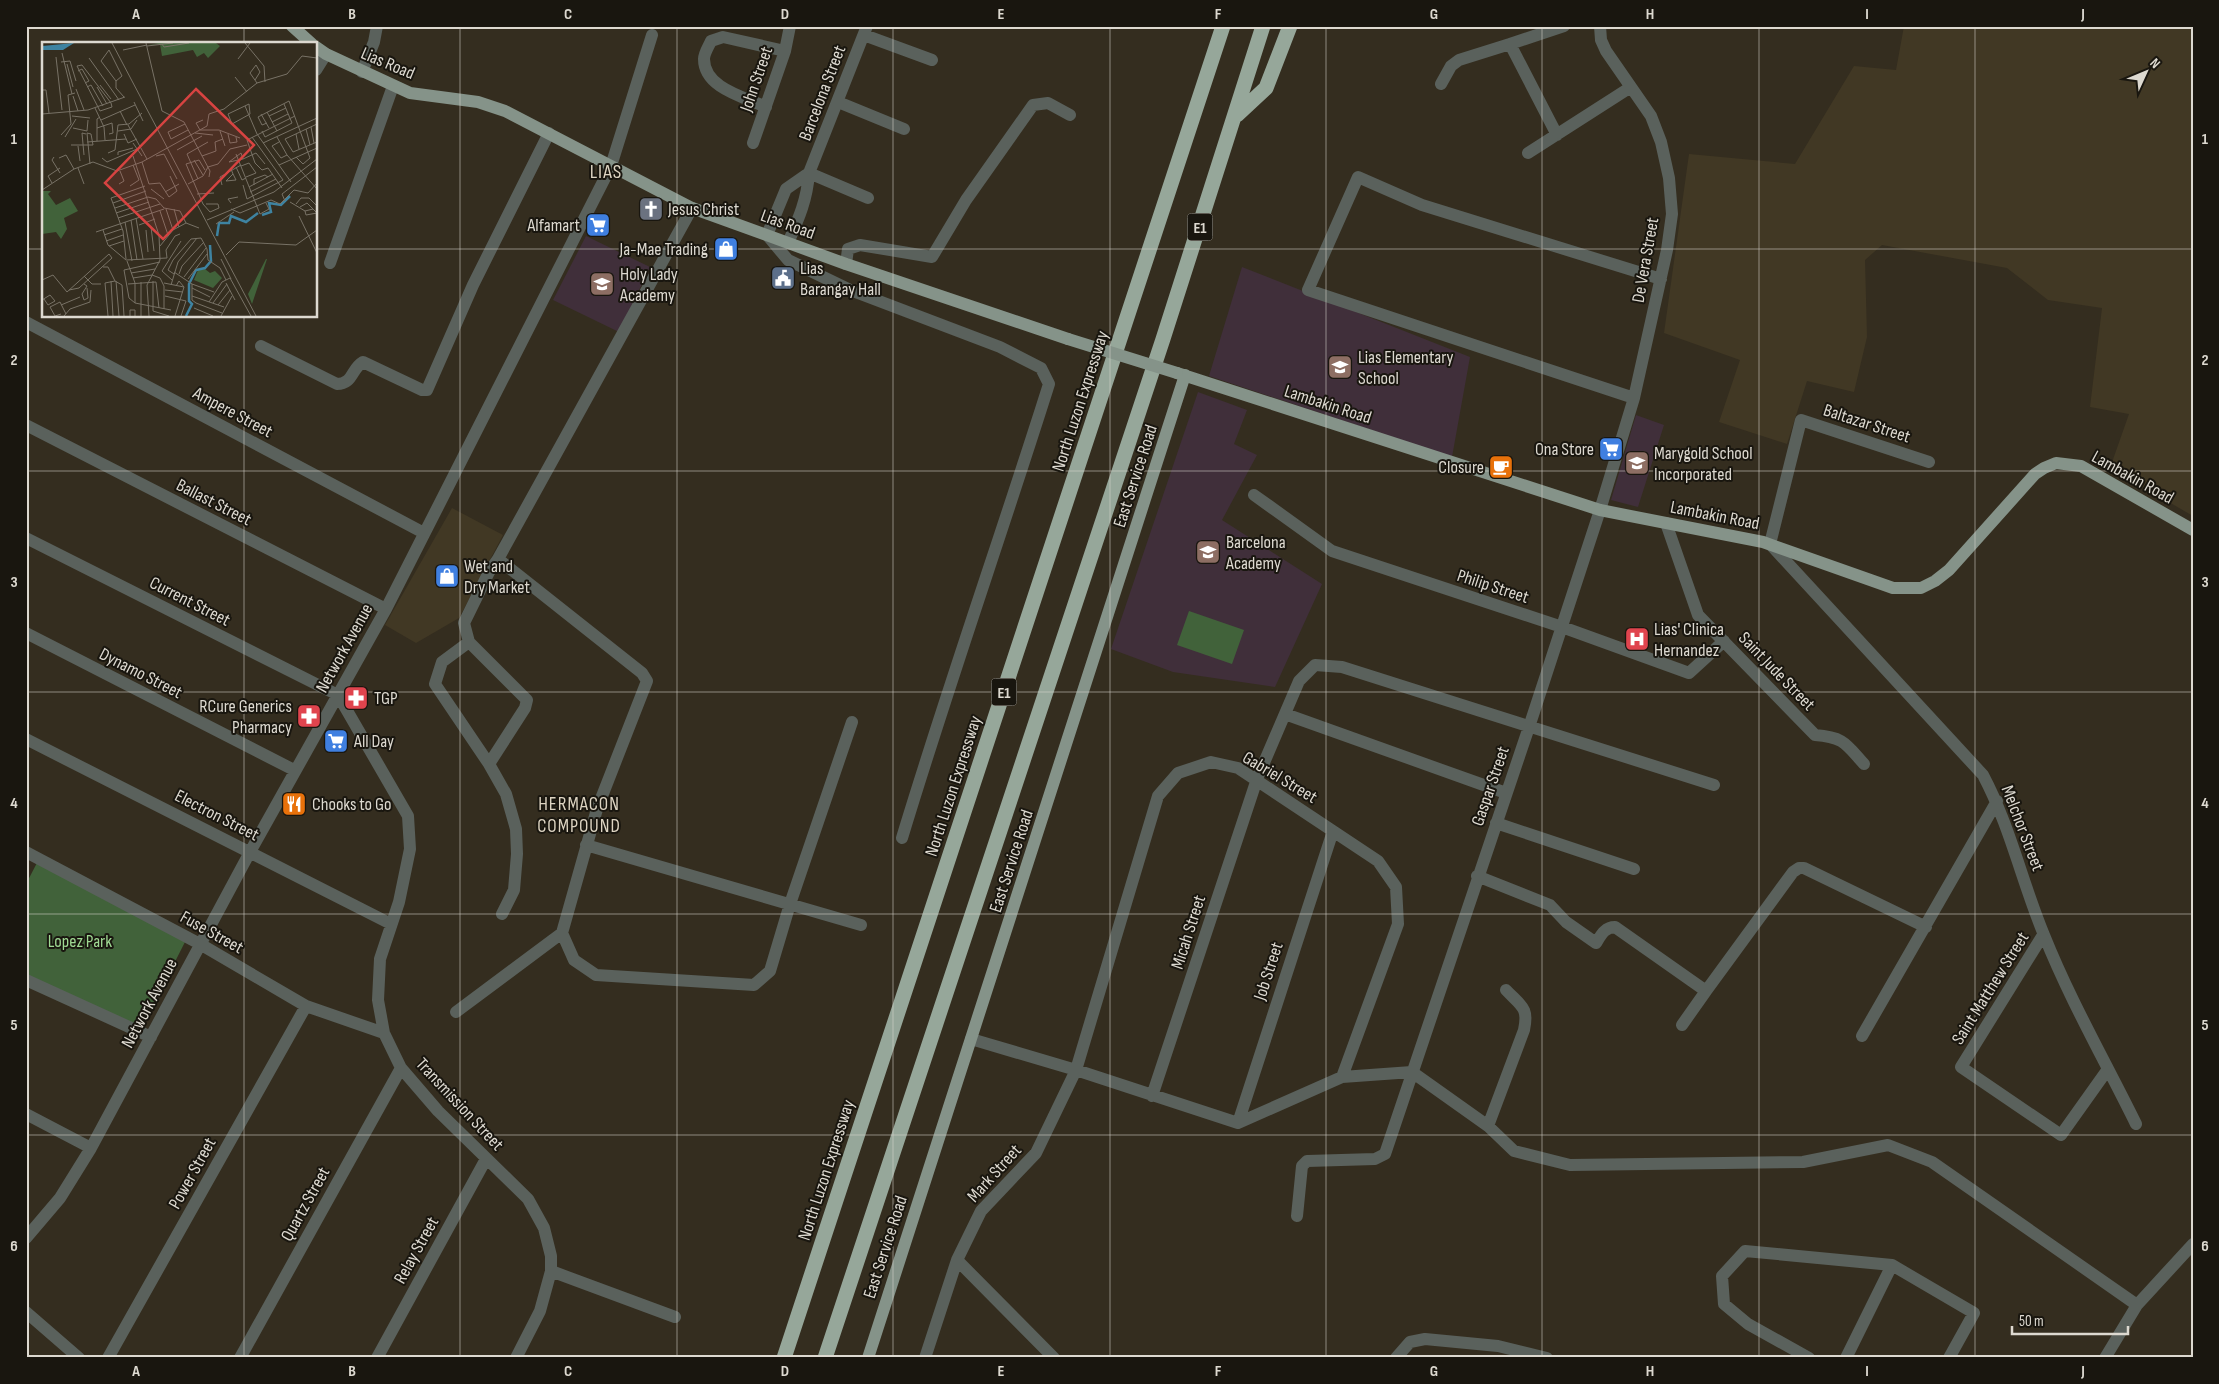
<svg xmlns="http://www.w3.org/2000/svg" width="2219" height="1384" font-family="'Sofia Sans Condensed',sans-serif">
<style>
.built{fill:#413824}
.education{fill:#402f3a}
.green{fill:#41623a}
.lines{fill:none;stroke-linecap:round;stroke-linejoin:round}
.minor{stroke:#5a615c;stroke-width:12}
.major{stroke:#859389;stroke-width:12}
.highway{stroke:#96a79a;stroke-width:15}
.major-bridge{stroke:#859389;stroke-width:12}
.grid{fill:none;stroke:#ddd9d0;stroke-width:1;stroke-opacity:0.55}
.labels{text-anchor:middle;stroke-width:4;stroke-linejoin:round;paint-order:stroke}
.shield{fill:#19160f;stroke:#a29e96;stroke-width:1}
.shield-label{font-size:16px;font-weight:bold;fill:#ddd9d0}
.street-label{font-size:18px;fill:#ddd9d0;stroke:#19160f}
.poi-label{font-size:18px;fill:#ddd9d0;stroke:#19160f;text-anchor:start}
.park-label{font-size:18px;fill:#9fd993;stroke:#19160f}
.neighbourhood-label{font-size:19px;letter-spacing:1px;fill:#ddd4c2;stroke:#19160f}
.quarter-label{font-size:20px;letter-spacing:1px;fill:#ddd4c2;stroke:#19160f}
.inset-river{fill:none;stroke:#3e83a1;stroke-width:2.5}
.inset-road{fill:none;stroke:#787266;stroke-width:1}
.view{fill:#d74341;fill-opacity:0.15;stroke:#d74341;stroke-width:2.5}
.inset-edge{fill:none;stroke:#ddd9d0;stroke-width:2.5}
.neatline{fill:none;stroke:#ddd9d0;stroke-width:2}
.grid-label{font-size:16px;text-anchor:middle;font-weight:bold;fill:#ddd9d0}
</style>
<rect width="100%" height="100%" fill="#342d1f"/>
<!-- built -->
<path class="built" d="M1904,26H2193V516L2110,468L2129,414L2090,407L2102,308L2048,300L2007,268L1882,245L1865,260L1867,337L1854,392L1807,381L1787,444L1719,422L1740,360L1664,333L1689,154L1795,164L1854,66L1896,70Z
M452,508L503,535L459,618L416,643L385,625Z"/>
<!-- education -->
<path class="education" d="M586,236L650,267L619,332L553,300Z
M1242,267L1470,357L1452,457L1209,376Z
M1198,392L1247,410L1234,444L1257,455L1222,520L1322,584L1275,687L1173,672L1111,649Z
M1636,415L1664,425L1638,507L1611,500Z"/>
<!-- green -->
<path class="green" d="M1189,611L1244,630L1232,664L1177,645Z
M39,859L187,938L142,1027L26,976V884Z"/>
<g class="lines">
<!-- minor -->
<path class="minor" d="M864,35L932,60
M1510,44L1564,26
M316,70L326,54
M362,72L374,42L377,26
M1441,84L1451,66L1459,60L1510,44L1557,135
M838,102L904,129
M766,107C744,97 704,88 704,59C704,53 709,46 711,41L723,37L785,51
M753,143L785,51L790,26
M1528,153L1631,87
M809,173L786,189L767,235L788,260L850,290L1000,347L1041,368L1049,384C1001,536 948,686 902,838
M809,173L868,198
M692,208L498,559L642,673L647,681L597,809L562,933L574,960L596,975L754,985L770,971L790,904L852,722
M788,243C799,218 807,200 809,173L867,26
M330,263L393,86
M846,264L848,249L860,245L932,257L966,200L1033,105L1048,103L1070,115
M26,322L424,533
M261,346L337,384C353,384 351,369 363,362L422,390H427L473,285L549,133
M1634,398L1308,290L1358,177L1422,205L1661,279
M26,425L386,609
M1929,462L1801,420L1770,544L1983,775C2010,826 2022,882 2044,935C2070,1000 2105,1061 2136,1124
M1254,495L1332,551L1562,627L1689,673L1724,641
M1666,523L1698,615L1815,735C1844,737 1846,744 1864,764
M26,538L338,695L408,816L410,849L399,902L380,959L378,1000L384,1033L401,1068L438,1111L528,1199L544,1228L551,1256V1271L540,1311L516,1358
M26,633L294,770
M469,642L442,662L435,684L489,764L506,794L516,829L517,854L514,890L502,914
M1285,714L1506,793
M26,739L391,924
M489,764L525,708L527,700L469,642L464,623L489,572L498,559
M1496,823L1634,869
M586,845L861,925
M26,852L200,944L306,1006L384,1033
M1477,876L1550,905L1566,922L1596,943C1601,935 1605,927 1615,927L1706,991L1793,872L1799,868H1804L1926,927
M2043,935L1961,1067L2061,1135L2108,1069
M26,980L151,1037
M456,1012L562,933
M1682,1025L1706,991
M1862,1036L1997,801
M971,1039L1076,1070L1238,1123L1342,1077L1412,1072L1488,1126L1514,1151L1570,1165L1803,1162L1888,1145L1932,1162L2137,1305
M1152,1096L1257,779L1299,681L1315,665L1342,667L1714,785
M26,1114L91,1148
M1238,1123L1333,831
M1488,1126L1524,1030C1529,1007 1521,1006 1506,990
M1297,1216L1302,1166L1307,1161L1375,1159L1385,1154L1529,727L1600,510L1634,398L1667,250L1672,214L1669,178L1661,142L1651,116L1606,51L1601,40L1600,26
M26,1238L60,1198L91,1148L250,852L386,609L611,166L652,35
M957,1260L1054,1358
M551,1271L675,1317
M26,1312L79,1358
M108,1358L306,1006
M240,1358L401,1068
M377,1358L486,1159
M925,1358L957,1260L981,1211L1036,1153L1076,1070L1158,796L1178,773L1211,762L1238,768L1378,861L1396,887L1398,924L1342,1077
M1396,1358L1410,1342L1425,1339L1498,1346L1547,1358
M1809,1358L1748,1324L1724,1304L1722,1276L1745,1251L1892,1265L1974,1313L1949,1358
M1846,1358L1892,1265
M2105,1358L2137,1305L2193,1244"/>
<!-- major -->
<path class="major" d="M292,26L312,44
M316,47L326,54L410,93L478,102L505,111L692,208L846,264L1068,339
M1177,373L1600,510L1763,542L1893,588H1921L1935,581L1949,570L2035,474L2044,468L2056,463L2081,466L2193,530
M868,1358L1185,375"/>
<!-- highway -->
<path class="highway" d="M1237,115L1266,88L1290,26
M784,1358L1223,26
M825,1358L1163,339L1263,26"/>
<!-- major-bridge -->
<path class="major-bridge" d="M1068,339L1177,373"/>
</g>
<!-- grid -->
<path class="grid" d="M244,26V44M460,26V1358M677,26V1358M893,26V1358M1110,26V1358M1326,26V1358M1542,26V1358M1759,26V1358M1975,26V1358M26,249H44M316,249H2193M244,316V1358M26,471H2193M26,692H2193M26,914H2193M26,1135H2193"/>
<!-- icons -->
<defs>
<symbol id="church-square" viewBox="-11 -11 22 22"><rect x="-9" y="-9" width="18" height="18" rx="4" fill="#6b7280" stroke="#19160f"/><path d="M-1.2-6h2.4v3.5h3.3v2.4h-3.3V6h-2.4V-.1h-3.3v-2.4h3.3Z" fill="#fff"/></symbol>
<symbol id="supermarket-square" viewBox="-11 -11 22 22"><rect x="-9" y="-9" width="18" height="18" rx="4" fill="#3f7fe0" stroke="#19160f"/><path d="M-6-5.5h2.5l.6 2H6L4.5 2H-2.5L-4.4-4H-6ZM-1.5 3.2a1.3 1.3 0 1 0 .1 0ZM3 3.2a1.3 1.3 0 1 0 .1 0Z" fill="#fff"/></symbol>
<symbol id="shop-square" viewBox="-11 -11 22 22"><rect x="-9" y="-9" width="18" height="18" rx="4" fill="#3f7fe0" stroke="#19160f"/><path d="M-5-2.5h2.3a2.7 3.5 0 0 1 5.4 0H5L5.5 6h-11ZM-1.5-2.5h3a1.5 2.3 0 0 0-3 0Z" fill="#fff"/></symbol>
<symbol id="civic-square" viewBox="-11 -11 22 22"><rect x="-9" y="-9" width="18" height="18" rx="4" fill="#5c6f8a" stroke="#19160f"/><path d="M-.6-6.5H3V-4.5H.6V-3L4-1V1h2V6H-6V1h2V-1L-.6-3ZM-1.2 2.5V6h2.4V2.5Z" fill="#fff"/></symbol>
<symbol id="school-square" viewBox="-11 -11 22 22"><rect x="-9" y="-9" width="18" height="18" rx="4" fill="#8d6e63" stroke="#19160f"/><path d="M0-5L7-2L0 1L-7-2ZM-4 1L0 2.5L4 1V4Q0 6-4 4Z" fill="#fff"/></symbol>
<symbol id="cafe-square" viewBox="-11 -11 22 22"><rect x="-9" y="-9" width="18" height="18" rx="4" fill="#e8710a" stroke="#19160f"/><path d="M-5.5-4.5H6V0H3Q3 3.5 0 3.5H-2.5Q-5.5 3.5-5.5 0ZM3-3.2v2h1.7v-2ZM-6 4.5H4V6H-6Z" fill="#fff"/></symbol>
<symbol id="hospital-square" viewBox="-11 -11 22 22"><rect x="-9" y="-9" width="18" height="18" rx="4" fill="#e0444e" stroke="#19160f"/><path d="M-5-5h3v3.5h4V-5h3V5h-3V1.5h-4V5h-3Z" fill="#fff"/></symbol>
<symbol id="pharmacy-square" viewBox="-11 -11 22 22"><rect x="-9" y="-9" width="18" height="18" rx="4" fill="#e0444e" stroke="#19160f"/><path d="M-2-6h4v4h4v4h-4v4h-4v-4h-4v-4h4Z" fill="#fff"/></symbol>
<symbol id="restaurant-square" viewBox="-11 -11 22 22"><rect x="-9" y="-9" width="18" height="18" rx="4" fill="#e8710a" stroke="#19160f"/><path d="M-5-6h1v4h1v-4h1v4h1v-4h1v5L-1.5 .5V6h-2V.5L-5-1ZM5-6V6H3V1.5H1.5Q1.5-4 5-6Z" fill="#fff"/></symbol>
</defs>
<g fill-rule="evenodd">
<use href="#church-square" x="637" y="195" width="28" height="28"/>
<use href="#supermarket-square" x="584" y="211" width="28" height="28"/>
<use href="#shop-square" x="712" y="235" width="28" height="28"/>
<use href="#civic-square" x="769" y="264" width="28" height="28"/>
<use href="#school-square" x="588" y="270" width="28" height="28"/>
<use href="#school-square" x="1326" y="353" width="28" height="28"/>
<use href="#supermarket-square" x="1597" y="435" width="28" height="28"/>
<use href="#school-square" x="1623" y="449" width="28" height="28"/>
<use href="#cafe-square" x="1487" y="453" width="28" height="28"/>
<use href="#school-square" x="1194" y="538" width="28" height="28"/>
<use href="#shop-square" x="433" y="562" width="28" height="28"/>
<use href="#hospital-square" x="1623" y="625" width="28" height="28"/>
<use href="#pharmacy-square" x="342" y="684" width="28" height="28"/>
<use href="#pharmacy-square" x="295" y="702" width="28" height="28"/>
<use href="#supermarket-square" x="322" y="727" width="28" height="28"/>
<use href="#restaurant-square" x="280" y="790" width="28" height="28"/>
</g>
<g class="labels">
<!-- shield labels -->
<g class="shield">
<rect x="1187.5" y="213.5" width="25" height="27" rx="4"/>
<rect x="991.5" y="678.5" width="25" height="27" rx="4"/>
</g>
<g class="shield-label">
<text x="1200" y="233">E1</text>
<text x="1004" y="698">E1</text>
</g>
<!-- street labels -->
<g class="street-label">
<text transform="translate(388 63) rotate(23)" y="6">Lias Road</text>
<text transform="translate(756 79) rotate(-71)" y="6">John Street</text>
<text transform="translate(822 93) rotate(-69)" y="6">Barcelona Street</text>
<text transform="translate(788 224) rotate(20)" y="6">Lias Road</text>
<text transform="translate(1645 260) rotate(-80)" y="6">De Vera Street</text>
<text transform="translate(1080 401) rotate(-72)" y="6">North Luzon Expressway</text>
<text transform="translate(1328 404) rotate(18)" y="6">Lambakin Road</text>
<text transform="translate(233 412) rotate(28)" y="6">Ampere Street</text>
<text transform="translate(1867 423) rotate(18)" y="6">Baltazar Street</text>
<text transform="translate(1135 476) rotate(-72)" y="6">East Service Road</text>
<text transform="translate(2133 477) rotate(29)" y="6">Lambakin Road</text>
<text transform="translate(214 502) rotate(27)" y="6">Ballast Street</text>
<text transform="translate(1715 515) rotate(11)" y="6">Lambakin Road</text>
<text transform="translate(1493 586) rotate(18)" y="6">Philip Street</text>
<text transform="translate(190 601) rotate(27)" y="6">Current Street</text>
<text transform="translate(344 648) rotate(-61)" y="6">Network Avenue</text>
<text transform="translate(1777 671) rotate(46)" y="6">Saint Jude Street</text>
<text transform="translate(141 673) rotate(27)" y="6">Dynamo Street</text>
<text transform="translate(1280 777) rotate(31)" y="6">Gabriel Street</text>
<text transform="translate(953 786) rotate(-72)" y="6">North Luzon Expressway</text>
<text transform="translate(1490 786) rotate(-71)" y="6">Gaspar Street</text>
<text transform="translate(217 815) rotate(27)" y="6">Electron Street</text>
<text transform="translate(2023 828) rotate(69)" y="6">Melchor Street</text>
<text transform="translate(1011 861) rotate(-72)" y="6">East Service Road</text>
<text transform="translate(212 932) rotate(29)" y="6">Fuse Street</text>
<text transform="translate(1188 932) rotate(-72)" y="6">Micah Street</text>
<text transform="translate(1268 971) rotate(-72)" y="6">Job Street</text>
<text transform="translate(1990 988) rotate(-58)" y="6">Saint Matthew Street</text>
<text transform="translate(149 1003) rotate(-62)" y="6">Network Avenue</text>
<text transform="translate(460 1104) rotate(47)" y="6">Transmission Street</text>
<text transform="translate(826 1170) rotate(-72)" y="6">North Luzon Expressway</text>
<text transform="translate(192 1173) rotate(-61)" y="6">Power Street</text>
<text transform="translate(994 1173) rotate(-48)" y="6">Mark Street</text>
<text transform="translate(305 1204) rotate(-61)" y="6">Quartz Street</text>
<text transform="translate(885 1247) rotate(-72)" y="6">East Service Road</text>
<text transform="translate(416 1250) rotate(-61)" y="6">Relay Street</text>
</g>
<!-- poi labels -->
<g class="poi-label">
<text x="668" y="215">Jesus Christ</text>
<text x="580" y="231" text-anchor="end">Alfamart</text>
<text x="708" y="255" text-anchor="end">Ja-Mae Trading</text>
<text x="800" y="274">Lias<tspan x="800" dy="21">Barangay Hall</tspan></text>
<text x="620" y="280">Holy Lady<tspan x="620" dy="21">Academy</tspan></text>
<text x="1358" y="363">Lias Elementary<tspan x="1358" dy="21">School</tspan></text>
<text x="1594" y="455" text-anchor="end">Ona Store</text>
<text x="1654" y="459">Marygold School<tspan x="1654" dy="21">Incorporated</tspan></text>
<text x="1484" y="473" text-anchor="end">Closure</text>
<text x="1226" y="548">Barcelona<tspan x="1226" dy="21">Academy</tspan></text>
<text x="464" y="572">Wet and<tspan x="464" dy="21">Dry Market</tspan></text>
<text x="1654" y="635">Lias' Clinica<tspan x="1654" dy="21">Hernandez</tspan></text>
<text x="374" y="704">TGP</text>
<text x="292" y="712" text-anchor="end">RCure Generics<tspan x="292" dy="21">Pharmacy</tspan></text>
<text x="354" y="747">All Day</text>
<text x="312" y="810">Chooks to Go</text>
</g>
<!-- park labels -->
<g class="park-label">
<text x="80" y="947">Lopez Park</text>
</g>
<!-- neighbourhood labels -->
<g class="neighbourhood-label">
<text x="579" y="810">HERMACON<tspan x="579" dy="22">COMPOUND</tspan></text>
</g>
<!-- quarter labels -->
<g class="quarter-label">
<text x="606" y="178">LIAS</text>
</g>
</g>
<!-- overview -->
<g transform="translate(42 42)">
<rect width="275" height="275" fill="#342d1f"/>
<path d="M117,1H174L178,4L166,16L162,11L155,15L151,8L120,14L118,2L106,3ZM0,149H9L6,152L14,163L28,156L36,169L22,176L25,187L19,197L14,190L0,192ZM224,217H225L210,262L206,252ZM163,227L168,231L173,229L180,236L171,246L152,238L156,228Z" fill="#41623a"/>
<path d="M32,1L21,8H0V4Z" fill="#3e83a1"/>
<path class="inset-river" d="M220,173L229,170L227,161L239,163L248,154M175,194L177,181H187L189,174L204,180L216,171M144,274L150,262L147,259V242L154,228L163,226L169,219L168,203"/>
<path class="inset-road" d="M70,1L214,274M104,1L120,69L142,80L168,129L167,135M203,1L222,24L223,40M120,2L122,5L147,1M105,4L131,1M67,8L80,34L74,39L59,19ZM81,8L105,3M20,11L30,52M14,15L20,68M47,16L77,58M196,17L208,1M19,20L28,19L34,39M25,22L31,45M40,23L69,61L70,65L58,69L35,24ZM36,29L40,27L47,39L43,41M193,35L205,50M213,38L218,30L214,23L208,31L215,41M74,39V46L82,55M58,43L69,57M45,45L49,43L61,64M55,45L65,62M34,47L42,68M0,48H4L7,71M31,54L36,69M92,60L101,79M207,62L208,72L190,82L186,72ZM203,64L215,92L249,140M53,66L62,85L63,98M78,69L85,83M225,70L235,89M0,72L46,68L83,55M219,72L227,86M30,74L48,76M227,74L244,66M59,78L93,63M161,78L154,81L158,88H177L198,96M230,80L246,72M225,81L220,83L216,75L247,59L268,116L261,122L254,115M143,82L126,90L129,97L146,88M275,82L243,97L251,110L275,100M76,83L87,82L100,71M86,83L105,117M269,85L272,101M31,86L45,89L46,78M55,86L70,81L71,91L67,92M264,87L268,103M76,89L89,87L95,78M178,89L183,104M220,89L223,95L250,81L242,62M153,91L171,93M82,92L86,101L95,97M186,92L188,101L195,100L194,95M254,92L257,107M19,93L29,82L26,53L33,51M23,95L34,77M235,95L245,113L275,147M55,99V77L58,75M45,100L84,97M237,100L230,104L239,116L245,113M91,101L100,114M221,101L275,76M29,103H51L49,92M36,104L38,119M135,108L160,94M66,111L73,108L76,83M194,112L218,172L227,167L224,161M42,113L40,91L44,92M76,113V110L91,106M91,114L117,193L118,218L105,243L107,274M114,114L122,112L135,137M160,114L174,109L173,100L181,97M12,115L10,118L18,131M17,116L24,113L32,127M60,116L65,120L95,107M201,117L199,111L187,120L201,117L214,111L223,122M152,118L161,133M100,120L107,142L118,141L127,155L135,149L128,134M48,122L45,91L49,92M237,123L275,106M199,124L207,121L214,131L204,135M194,125L200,138L204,136M36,126L42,142M189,127L191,132L194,138L184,139L191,132M163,128L157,118L144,122L161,162L168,170L177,166L176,162H164M156,137L145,112L166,100M10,141L6,134L18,126M77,142L82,139L78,129M146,142L161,134L166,125L176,122L188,107L205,103M180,143L178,135L199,123M201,143L205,157L241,138L210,95M212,143V137L223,133L226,135M88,144L97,138L91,123M207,145L231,132M240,146L226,126L220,128L213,121L205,98L253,74M109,147L122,157M0,148L32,127L51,120L75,129L100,120L165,84L167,72L182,67L215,41L245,32L260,14L275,16M123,150L137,142M208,150L234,137M155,152L172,151M243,159L240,152L275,125M248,160L263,169L271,167M71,161L104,149M189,161L186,157L196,155M254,162L259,156H267L275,164M258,165L265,161L275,171M73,166L106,155L114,157L122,166L138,169L144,181M124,167L131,188M132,167L137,185M189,167L198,171L229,158L238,162L252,148L266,151L275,141M118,169L126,193M263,169L264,173L275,171M74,171L107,160M257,174L275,211M76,176L118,162M94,176L101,217M89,178L95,218M165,178L232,150L275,117M83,180L90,219M174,182L192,170M97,183L113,177M109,185L112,209M61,188L66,203L84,218L125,216M104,188L106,210M54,190L122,167M62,193L80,187M64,199L81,193M67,204L82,199M118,204L131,188L144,181L157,186M184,213L197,200L254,203L275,188M125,216L124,208L133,194L138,192M84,217L81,189L69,156L103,144M179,217L189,237M85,219L93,241V261M118,220L82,228L87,256L93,261L129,268M61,225H66L73,239M132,230L150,242V258L154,261M89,231L113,227M132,232L126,228L131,218L149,197L159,196L165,207L166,218L178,226L184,238M137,232L140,224L162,200M42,234L50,242H59M142,235L164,206M91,236L110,233L118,236L122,244V267M146,237L165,212M0,238L11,233L25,250L67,212L70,216L37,246L27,248M130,238L120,229L139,199M69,239L71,274M74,239L77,274M111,239V269L127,274M122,241L142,245M184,241L193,258M42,242L45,244L40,252L42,258L46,256L45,246M86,242L114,240L117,266M150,242L172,250M129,243L136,220L155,196M150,246L168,255M123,248L141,250M123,254L144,259L139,274M150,254L182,265M0,258L8,253L13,259L6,263L2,257M167,260L180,240L188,236L209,274M154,261L180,271M171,261L185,242M19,263L38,255M176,263L188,248M152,266L171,274M19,272L13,274L8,265L18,260L24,272M22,274L28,267L48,260L49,248M66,274L63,241L73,239L80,243L82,274M88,274V268H93V274M99,274V240M133,274L142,245L137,239L134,244M179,274L190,254"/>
<path class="view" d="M154,47L212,103L121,197L63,141Z"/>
<rect width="275" height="275" class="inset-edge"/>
</g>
<!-- border -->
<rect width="2219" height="1384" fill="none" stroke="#19160f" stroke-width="55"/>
<!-- north arrow -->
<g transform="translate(2146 72) rotate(46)" stroke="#19160f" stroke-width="4" paint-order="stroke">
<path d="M0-4L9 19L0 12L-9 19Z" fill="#ddd9d0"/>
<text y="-8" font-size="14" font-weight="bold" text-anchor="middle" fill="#ddd9d0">N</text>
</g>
<!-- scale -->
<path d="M2012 1326v8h116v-8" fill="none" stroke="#ddd9d0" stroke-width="2.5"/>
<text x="2019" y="1326" font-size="15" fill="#ddd9d0" stroke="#19160f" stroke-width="4" paint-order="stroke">50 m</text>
<rect x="28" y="28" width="2164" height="1328" class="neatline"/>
<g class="grid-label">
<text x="136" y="19">A</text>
<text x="352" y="19">B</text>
<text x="568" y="19">C</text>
<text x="785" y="19">D</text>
<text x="1001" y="19">E</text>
<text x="1218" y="19">F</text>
<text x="1434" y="19">G</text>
<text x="1650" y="19">H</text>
<text x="1867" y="19">I</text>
<text x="2083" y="19">J</text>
<text x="14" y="144">1</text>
<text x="2205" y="144">1</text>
<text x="14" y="365">2</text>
<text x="2205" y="365">2</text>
<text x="14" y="587">3</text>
<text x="2205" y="587">3</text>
<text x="14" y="808">4</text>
<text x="2205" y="808">4</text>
<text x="14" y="1030">5</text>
<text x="2205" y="1030">5</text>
<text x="14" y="1251">6</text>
<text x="2205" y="1251">6</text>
<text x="136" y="1376">A</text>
<text x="352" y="1376">B</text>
<text x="568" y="1376">C</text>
<text x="785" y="1376">D</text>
<text x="1001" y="1376">E</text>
<text x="1218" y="1376">F</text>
<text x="1434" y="1376">G</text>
<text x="1650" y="1376">H</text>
<text x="1867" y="1376">I</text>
<text x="2083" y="1376">J</text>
</g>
</svg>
